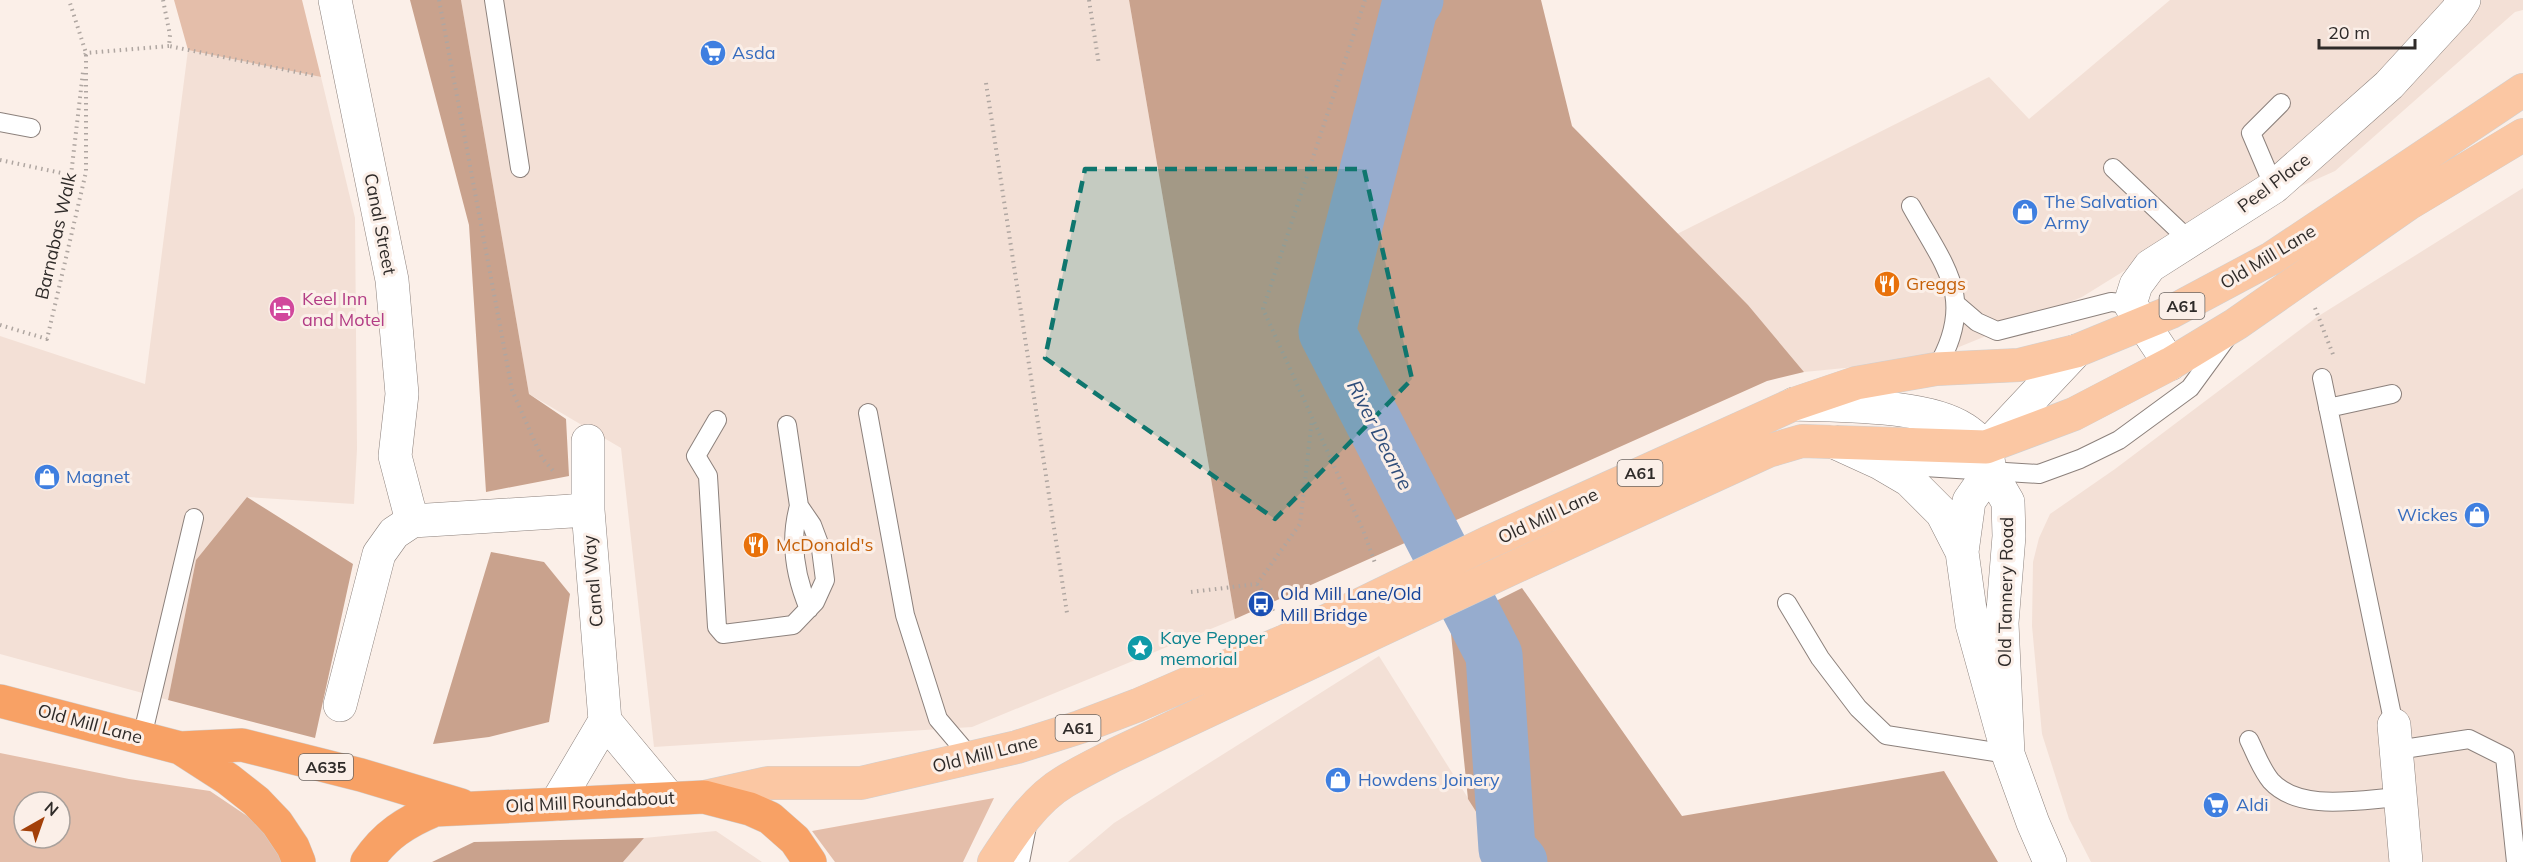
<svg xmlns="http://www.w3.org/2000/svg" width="2523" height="862" font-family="Mulish,sans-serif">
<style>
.built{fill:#f3e0d6}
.green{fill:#e4beaa;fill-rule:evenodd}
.forest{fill:#c9a28d}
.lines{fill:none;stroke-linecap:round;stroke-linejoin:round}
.river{stroke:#96acce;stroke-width:57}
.lane-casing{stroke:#8c817c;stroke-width:20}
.street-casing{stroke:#8c817c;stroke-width:34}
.secondary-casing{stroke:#8c817c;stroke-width:34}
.primary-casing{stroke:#d1d0d0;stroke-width:34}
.highway-casing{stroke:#d1d0d0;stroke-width:34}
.path{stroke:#afa6a1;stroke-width:4;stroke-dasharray:1.5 4.5;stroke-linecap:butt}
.lane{stroke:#fff;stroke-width:18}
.street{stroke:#fff;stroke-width:33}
.secondary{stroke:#fff;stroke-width:33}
.primary{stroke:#fbc7a3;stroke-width:33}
.highway{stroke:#f8a165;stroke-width:33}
.marked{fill:#0f766e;fill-opacity:0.2;stroke:#0f766e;stroke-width:4.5;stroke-dasharray:12 8;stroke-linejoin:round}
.labels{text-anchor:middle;stroke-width:6;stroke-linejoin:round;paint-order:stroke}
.shield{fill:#fbefe8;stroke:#6c6662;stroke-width:1.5}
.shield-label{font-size:16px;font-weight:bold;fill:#2f2b29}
.shop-label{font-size:18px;fill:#366cbe;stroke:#fbefe8;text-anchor:start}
.street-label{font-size:18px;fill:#2f2b29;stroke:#fbefe8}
.food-label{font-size:18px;fill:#c56008;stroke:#fbefe8;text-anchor:start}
.hotel-label{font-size:18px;fill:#b23c85;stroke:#fbefe8;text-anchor:start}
.transit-label{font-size:18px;fill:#164399;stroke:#fbefe8;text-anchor:start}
.culture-label{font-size:18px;fill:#0d838f;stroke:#fbefe8;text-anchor:start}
.water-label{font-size:20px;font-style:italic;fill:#2f4d7a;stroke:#fbefe8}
</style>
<rect width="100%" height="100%" fill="#fbefe8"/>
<!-- built -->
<path class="built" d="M461,0H1129L1235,619L972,727L654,747L621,448L529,394Z
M2170,0H2523V10L2515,12L2335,171L2153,253L2082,297L1927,360L1804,372L1748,305L1677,234L1989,77L2029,119Z
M188,50L321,77L355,218L357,449L354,504L247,497L196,560L168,700L0,654V336L145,384Z
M2523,188V862H2091L2069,819L2042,734L2032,626L2033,562L2039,538L2050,514L2115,469L2317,317Z
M1379,656L1508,862H1068L1114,823Z
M716,831L762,862H623L644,838Z"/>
<!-- green -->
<path class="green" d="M174,0H302L321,77L188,50Z
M0,753L129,779L210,791L262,826L289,862H0ZM24,802H60V838H24Z
M994,798L963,862H835L812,831Z"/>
<!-- forest -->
<path class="forest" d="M410,0H461L529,394L566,419L569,476L486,492L469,225Z
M1129,0H1541L1572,126L1748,305L1804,372L1767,381L1235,619Z
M247,497L353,564L315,738L168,700L196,560Z
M491,552L544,562L570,594L549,722L489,737L433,744Z
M1522,588L1682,816L1944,771L1998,862H1508L1468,799L1450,624Z
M644,838L623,862H432L474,842Z"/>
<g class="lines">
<!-- river -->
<path class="river" d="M1415,0L1409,9L1327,332L1494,655L1507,849L1519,862"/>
<defs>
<path id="lane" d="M494,0L520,168
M0,122L31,128
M2113,168L2191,242
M2274,187L2251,133L2281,103
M1911,206C1946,269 1977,299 1936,369
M1956,304L1977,322L1997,331L2111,302L2130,304
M2322,378L2394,725
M2328,408L2392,394
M868,413L905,615L938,719L972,759
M717,420L696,456L708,476L717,627L723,634L793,625L815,602L825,580L821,549L812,525L799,506L787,425
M1891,458L1924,467L2039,474L2080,459L2119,440L2190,388L2228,336
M799,506C789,542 795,576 809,609
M1787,603L1820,658L1858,708L1886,735L2008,754
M142,737L194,518
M2249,740C2256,754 2261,769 2271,781C2300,813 2362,799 2401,797
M2397,750L2469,739L2505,757L2516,862
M1020,862L1027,826"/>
<path id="street" d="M335,0L392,280L402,394L395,456L412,521
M2170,364L2130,304L2136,285L2150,266L2274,187L2389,85L2456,12L2464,0
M340,705L379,554L394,533L412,521L588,510
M605,721L669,798
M2394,725L2406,862
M556,804L605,721L588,510V441"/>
<path id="secondary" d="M1794,404C1841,406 1926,404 1964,429C1972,434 1979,441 1986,447L1990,471L2008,502L2009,536L2002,623L2008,754
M1834,442L1880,463L1909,480L1942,513L1962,552L1972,624L2008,754L2033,823L2050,862
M1986,447L2076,351
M1962,552L1969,501L1990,471"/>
<path id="primary" d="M704,797L768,783H861L1017,747L1080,727L1138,705L1285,641L1487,543L1794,404L1856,383L1936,369L2019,365L2076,351L2171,312L2272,258L2523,90
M994,862C1013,833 1034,800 1064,782C1080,772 1097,764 1114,755L1506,571L1768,451L1802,441L1986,447L2074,414L2170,364L2236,324L2408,204L2523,135"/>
<path id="highway" d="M0,701L180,748L228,779L256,801L277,823L293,847L299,862
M180,748L242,745L361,775L461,805
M367,862C385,835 406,822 435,810L704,797L750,809L770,818L795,840L810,862"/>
</defs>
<!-- lane casing -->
<use href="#lane" class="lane-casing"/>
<!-- street casing -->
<use href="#street" class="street-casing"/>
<!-- secondary casing -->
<use href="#secondary" class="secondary-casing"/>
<!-- primary casing -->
<use href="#primary" class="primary-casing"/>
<!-- highway casing -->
<use href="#highway" class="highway-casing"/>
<!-- path -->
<path class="path" d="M163,0L170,35L169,46L316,76
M439,0L512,390L542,458L555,473
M1089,0L1099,65
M1365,0L1263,309L1363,530L1375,563
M85,55L86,53L169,46
M986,83L1067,613
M0,160L71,175L83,72
M2315,308L2334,357
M0,325L47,339L86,172V53L69,0
M1257,584L1268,599L1273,611
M1191,592L1257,584L1300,524L1312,419"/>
<!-- lane -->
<use href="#lane" class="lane"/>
<!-- street -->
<use href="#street" class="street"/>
<!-- secondary -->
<use href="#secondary" class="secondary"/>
<!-- primary -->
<use href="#primary" class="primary"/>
<!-- highway -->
<use href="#highway" class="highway"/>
</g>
<!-- marked area -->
<path class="marked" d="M1085,169H1364L1412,379L1275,519L1045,358Z"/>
<!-- icons -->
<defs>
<symbol id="supermarket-disc" viewBox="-11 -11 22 22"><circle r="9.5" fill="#3f7fe0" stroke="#fbefe8"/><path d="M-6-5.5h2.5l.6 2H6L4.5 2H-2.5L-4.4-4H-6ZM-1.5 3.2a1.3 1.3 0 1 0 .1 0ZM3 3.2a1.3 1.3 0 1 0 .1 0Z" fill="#fff"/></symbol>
<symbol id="shop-disc" viewBox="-11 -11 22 22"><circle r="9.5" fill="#3f7fe0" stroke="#fbefe8"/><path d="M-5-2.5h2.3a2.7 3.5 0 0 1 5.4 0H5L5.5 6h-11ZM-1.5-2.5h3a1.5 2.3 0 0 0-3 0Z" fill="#fff"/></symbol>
<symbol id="restaurant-disc" viewBox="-11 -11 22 22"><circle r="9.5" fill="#e8710a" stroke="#fbefe8"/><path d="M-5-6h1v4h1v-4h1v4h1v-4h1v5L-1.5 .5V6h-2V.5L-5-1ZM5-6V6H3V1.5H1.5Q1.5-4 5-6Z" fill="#fff"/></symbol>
<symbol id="hotel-disc" viewBox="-11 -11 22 22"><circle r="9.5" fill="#d1479c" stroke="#fbefe8"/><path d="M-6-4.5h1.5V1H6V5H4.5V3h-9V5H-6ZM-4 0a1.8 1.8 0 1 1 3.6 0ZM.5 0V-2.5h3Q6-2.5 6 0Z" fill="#fff"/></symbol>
<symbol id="bus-disc" viewBox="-11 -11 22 22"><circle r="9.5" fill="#1a4fb4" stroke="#fbefe8"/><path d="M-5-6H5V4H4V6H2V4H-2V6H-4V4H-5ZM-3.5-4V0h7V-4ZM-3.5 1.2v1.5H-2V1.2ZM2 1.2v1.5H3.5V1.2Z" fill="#fff"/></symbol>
<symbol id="sight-disc" viewBox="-11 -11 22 22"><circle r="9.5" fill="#0f9aa8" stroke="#fbefe8"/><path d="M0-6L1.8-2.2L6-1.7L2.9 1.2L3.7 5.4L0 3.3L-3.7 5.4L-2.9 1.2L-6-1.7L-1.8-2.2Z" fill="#fff"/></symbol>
</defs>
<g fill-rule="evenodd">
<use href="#supermarket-disc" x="698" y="38" width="30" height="30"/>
<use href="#shop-disc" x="2010" y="197" width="30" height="30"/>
<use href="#restaurant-disc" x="1872" y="269" width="30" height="30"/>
<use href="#hotel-disc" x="267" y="294" width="30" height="30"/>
<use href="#shop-disc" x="32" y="462" width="30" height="30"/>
<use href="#shop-disc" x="2462" y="500" width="30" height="30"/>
<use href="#restaurant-disc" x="741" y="530" width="30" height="30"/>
<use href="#bus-disc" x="1246" y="589" width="30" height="30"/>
<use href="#sight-disc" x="1125" y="633" width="30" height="30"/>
<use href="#shop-disc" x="1323" y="765" width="30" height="30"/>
<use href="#supermarket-disc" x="2201" y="790" width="30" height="30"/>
</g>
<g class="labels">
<!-- shield labels -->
<g class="shield">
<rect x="2159.5" y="293" width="45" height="26" rx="4.5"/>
<rect x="1617.5" y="460" width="45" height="26" rx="4.5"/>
<rect x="1055.5" y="715" width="45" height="26" rx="4.5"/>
<rect x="299" y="754" width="54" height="26" rx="4.5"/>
</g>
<g class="shield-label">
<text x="2182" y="312">A61</text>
<text x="1640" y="479">A61</text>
<text x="1078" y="734">A61</text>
<text x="326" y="773">A635</text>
</g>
<!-- shop labels -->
<g class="shop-label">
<text x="732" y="59">Asda</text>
<text x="2044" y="208">The Salvation<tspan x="2044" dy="21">Army</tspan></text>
<text x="66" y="483">Magnet</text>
<text x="2458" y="521" text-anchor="end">Wickes</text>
<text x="1358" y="786">Howdens Joinery</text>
<text x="2236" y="811">Aldi</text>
</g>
<!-- street labels -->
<g class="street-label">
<text transform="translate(2274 183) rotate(-37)" y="6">Peel Place</text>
<text transform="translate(380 224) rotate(79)" y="6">Canal Street</text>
<text transform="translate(56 236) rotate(-77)" y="6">Barnabas Walk</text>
<text transform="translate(2268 257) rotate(-31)" y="6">Old Mill Lane</text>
<text transform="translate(1548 516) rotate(-25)" y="6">Old Mill Lane</text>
<text transform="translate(593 581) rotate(-95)" y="6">Canal Way</text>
<text transform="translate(2006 592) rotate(-89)" y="6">Old Tannery Road</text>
<text transform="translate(90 724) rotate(15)" y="6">Old Mill Lane</text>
<text transform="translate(985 754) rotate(-14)" y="6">Old Mill Lane</text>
<text transform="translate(590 802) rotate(-3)" y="6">Old Mill Roundabout</text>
</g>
<!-- food labels -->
<g class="food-label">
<text x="1906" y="290">Greggs</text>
<text x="776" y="551">McDonald's</text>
</g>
<!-- hotel labels -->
<g class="hotel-label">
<text x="302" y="305">Keel Inn<tspan x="302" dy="21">and Motel</tspan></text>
</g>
<!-- transit labels -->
<g class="transit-label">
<text x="1280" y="600">Old Mill Lane/Old<tspan x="1280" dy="21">Mill Bridge</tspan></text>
</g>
<!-- culture labels -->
<g class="culture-label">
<text x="1160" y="644">Kaye Pepper<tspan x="1160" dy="21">memorial</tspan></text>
</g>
<!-- water labels -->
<g class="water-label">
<text transform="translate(1380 435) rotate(63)" y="7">River Dearne</text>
</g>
</g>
<!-- north arrow -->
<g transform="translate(42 820) rotate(40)"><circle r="28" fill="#fbefe8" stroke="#a9a19c" stroke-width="1.5"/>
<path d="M0-4.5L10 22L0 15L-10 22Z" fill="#a34009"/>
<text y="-9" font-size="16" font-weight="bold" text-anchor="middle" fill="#2f2b29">N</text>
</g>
<!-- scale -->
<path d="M2319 39v9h96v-9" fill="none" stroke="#2f2b29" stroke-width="3"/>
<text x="2328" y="39" font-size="18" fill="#2f2b29" stroke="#fbefe8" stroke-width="4.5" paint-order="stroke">20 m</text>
</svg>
